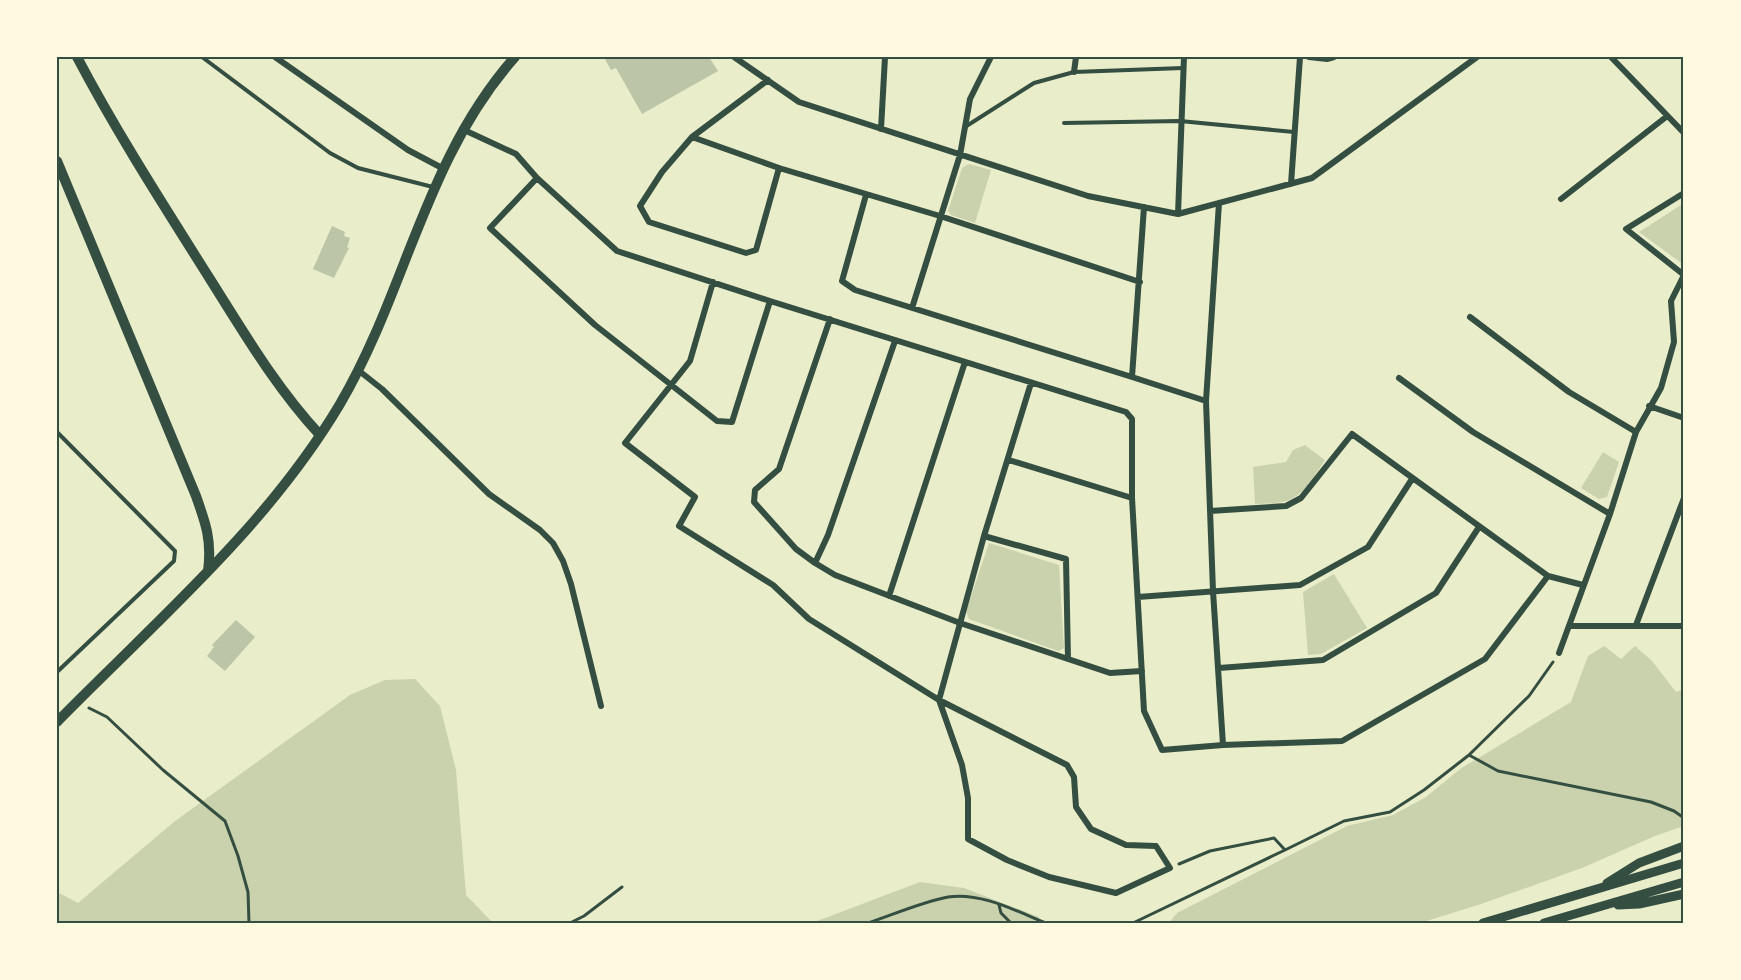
<svg xmlns="http://www.w3.org/2000/svg" width="1741" height="980" font-family="Figtree,sans-serif">
<style>
.green{fill:#cad2ad}
.building{fill:#bcc5a7}
.lines{fill:none;stroke-linecap:round;stroke-linejoin:round}
.path{stroke:#344e41;stroke-width:3}
.service{stroke:#344e41;stroke-width:4}
.minor{stroke:#344e41;stroke-width:6}
.tertiary{stroke:#344e41;stroke-width:9}
.primary{stroke:#344e41;stroke-width:10}
.neatline{fill:none;stroke:#344e41;stroke-width:2}
</style>
<rect width="100%" height="100%" fill="#e9edc9"/>
<!-- green -->
<path class="green" d="M969,164L991,170L975,223L951,215L948,211L962,168Z
M1684,203V265L1639,232Z
M1305,445L1325,460C1316,473 1305,494 1289,500C1279,504 1265,503 1255,504L1253,467L1286,462L1293,450Z
M1603,452L1619,462L1607,497L1599,499L1581,488Z
M989,543L1059,565L1064,648L1058,651L969,619L966,611Z
M1334,574L1367,628L1321,654L1308,655L1303,592Z
M1604,646L1621,659L1635,646L1652,661L1676,692L1684,689V826L1655,836L1582,868L1478,905L1420,923H1169L1177,913L1347,826L1393,815L1426,797L1460,769L1571,702L1588,656Z
M415,679L440,706L456,770L466,895L493,923H57V892L78,903L175,821L350,695L385,680Z
M920,882L964,888L1039,917L1041,923H812Z"/>
<!-- building -->
<path class="building" d="M607,57H709L718,71L642,114L616,68L611,70L605,59Z
M332,226L345,232L344,236L350,238L347,247L349,248L334,278L313,269Z
M236,620L255,637L225,671L207,656L214,647L212,645Z"/>
<g class="lines">
<!-- path -->
<path class="path" d="M89,708L107,717L163,770L225,821L238,856L248,892L249,923
M1469,755L1498,771L1651,802L1674,811L1684,818
M1179,864L1210,851L1274,838L1285,850L1344,821L1390,812L1424,790L1469,755L1529,696L1553,662
M999,905L1001,913L1011,923
M570,923L584,916L622,887
M868,923C892,915 925,901 948,897C981,892 1016,911 1046,923
M1133,923L1285,850"/>
<!-- service -->
<path class="service" d="M202,57L330,153L358,168L433,187
M1064,123L1180,121L1294,132
M965,127L1034,83L1074,72L1183,68
M57,432L175,551L174,561L57,672"/>
<!-- minor -->
<path class="minor" d="M275,57L408,150L442,168
M734,57L799,102L1088,196L1178,214L1312,178L1477,57
M1309,57L1327,59L1334,57
M1611,57L1684,133
M1074,72L1076,57
M768,80L692,137L662,172L640,206L649,222L746,253L756,250L779,168
M462,129L516,154L537,178L617,251L770,301L1126,412L1132,419V498L1144,711L1162,750L1223,745L1342,741L1485,659L1548,576
M881,129L885,57
M692,137L779,168L940,216L1140,282
M537,178L490,228L595,325L717,421L732,422L770,301
M1291,184L1300,57
M1684,193L1626,229L1684,275
M866,195L842,281L855,290L1132,377L1144,207
M1561,199L1666,117
M1219,203L1206,401L1213,591L1223,745
M1178,214L1184,57
M713,282L690,361L625,443L695,497L679,526L773,585L809,619L939,700L1067,765L1074,777L1076,807L1091,829L1126,845L1156,846L1170,868L1116,893L1049,877L1007,860L968,839V798L962,765L939,700L984,536L1031,383
M912,308L960,155L970,99L991,57
M1470,317L1569,392L1636,432
M830,319L779,469L755,490L754,502L796,549L815,563L835,575L960,623L1110,673L1142,671
M358,370L382,389L489,494L540,530L553,543L563,561L571,584L601,706
M1132,377L1206,401
M1399,378L1473,432L1610,514
M1649,406L1684,418
M1009,460L1132,498
M1210,511L1286,506L1301,498L1352,434L1548,576L1583,585
M984,536L1066,559L1068,659
M815,563L828,535L895,341
M889,596L965,362
M1138,597L1300,585L1368,547L1412,479
M1636,625L1684,498
M1569,626H1684
M1559,653L1610,514L1636,432L1661,388L1674,342L1671,301L1684,275
M1219,668L1323,660L1436,593L1479,527"/>
<!-- tertiary -->
<path class="tertiary" d="M1607,883L1639,863L1684,846
M1618,905L1639,904L1684,894
M1483,923L1684,863
M1544,923L1684,882"/>
<!-- primary -->
<path class="primary" d="M77,57C117,133 164,206 210,279C244,333 277,389 320,435
M57,161L196,496C206,524 212,541 208,571
M57,722C156,621 267,527 340,404C407,290 424,160 515,57"/>
</g>
<!-- border -->
<rect width="1741" height="980" fill="none" stroke="#fefae0" stroke-width="117"/>
<rect x="58" y="58" width="1624" height="864" class="neatline"/>
</svg>
